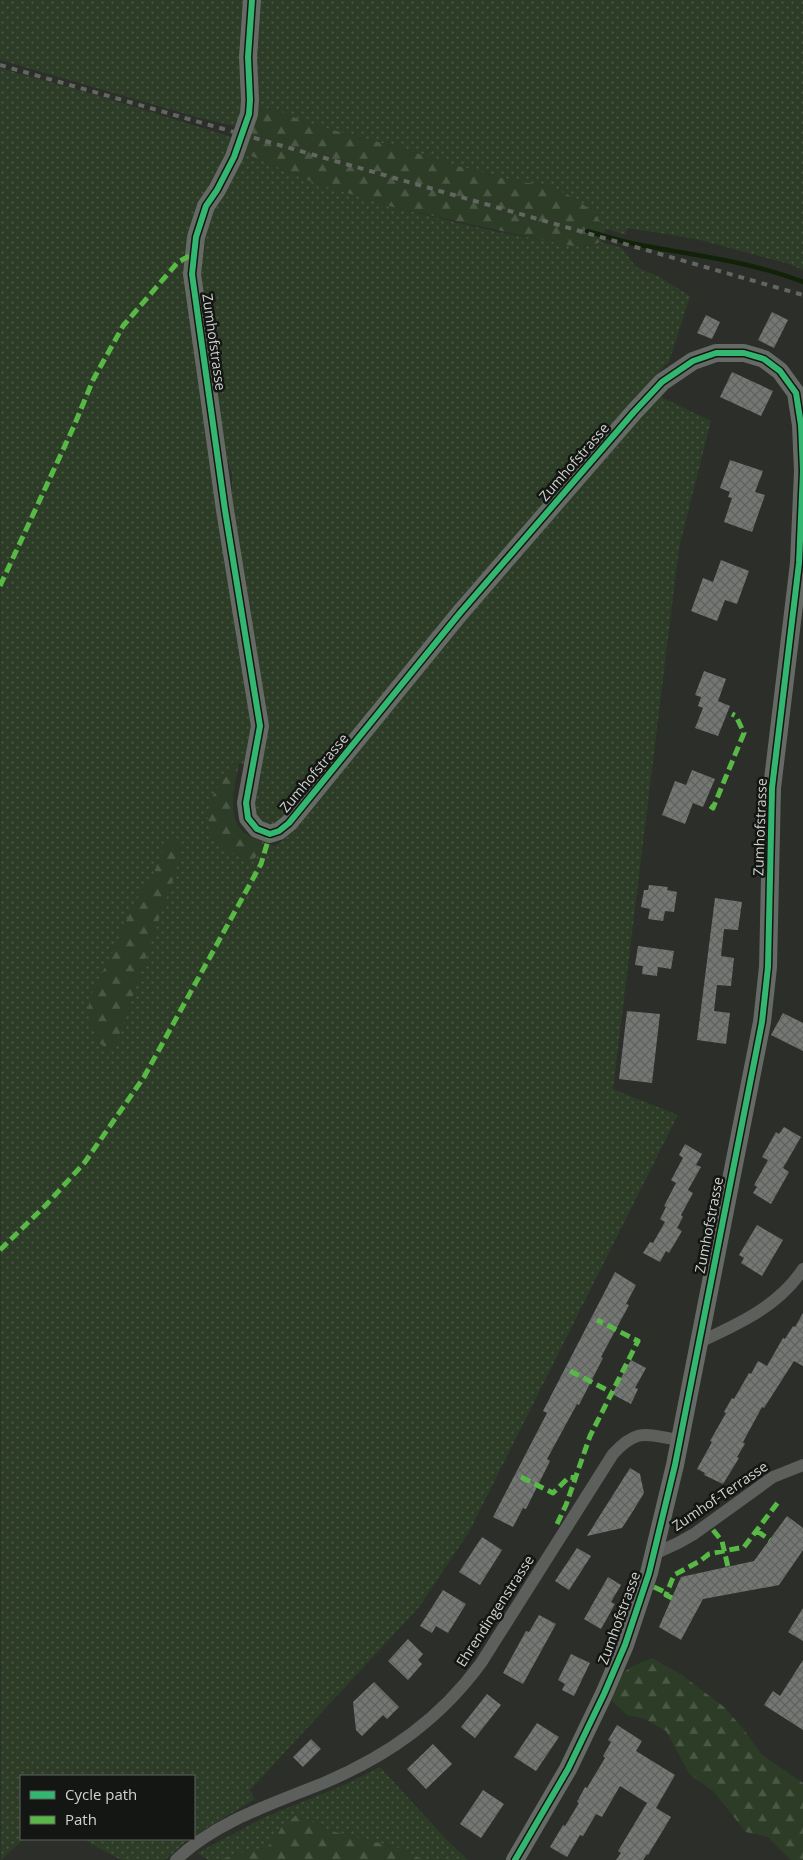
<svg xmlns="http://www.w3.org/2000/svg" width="803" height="1860" font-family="'Open Sans',sans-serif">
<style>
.grass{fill:url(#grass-dots)}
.forest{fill:url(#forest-firs)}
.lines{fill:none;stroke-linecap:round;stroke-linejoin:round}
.stream{stroke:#112209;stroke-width:4.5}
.building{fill:url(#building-cross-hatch)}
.street{stroke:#5c5f5b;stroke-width:12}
.secondary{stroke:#666a65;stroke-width:18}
.rail{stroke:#626560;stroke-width:4;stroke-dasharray:6 6;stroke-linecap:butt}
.quiet{stroke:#58b947;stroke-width:5;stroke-dasharray:10 5;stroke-linecap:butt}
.cycleway-casing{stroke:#141613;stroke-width:9}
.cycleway{stroke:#33b770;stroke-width:6}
.labels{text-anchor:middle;stroke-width:5;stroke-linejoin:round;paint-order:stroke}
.street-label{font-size:14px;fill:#d0d3ce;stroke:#141613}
</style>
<defs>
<pattern id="grass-dots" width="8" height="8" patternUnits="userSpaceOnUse" patternTransform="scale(1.25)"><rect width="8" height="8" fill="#2c3c26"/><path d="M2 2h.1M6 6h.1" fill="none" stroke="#4a5744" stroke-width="1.8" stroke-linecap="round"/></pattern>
<pattern id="forest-firs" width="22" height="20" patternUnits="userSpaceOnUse" patternTransform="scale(1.25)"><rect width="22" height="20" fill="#2c3c26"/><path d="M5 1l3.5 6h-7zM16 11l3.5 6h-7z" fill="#4a5744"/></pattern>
<pattern id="building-cross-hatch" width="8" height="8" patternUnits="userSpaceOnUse" patternTransform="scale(1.25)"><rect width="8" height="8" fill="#747773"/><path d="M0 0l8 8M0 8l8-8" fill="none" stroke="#5e615e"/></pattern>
</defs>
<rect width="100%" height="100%" fill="#2b2e29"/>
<!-- grass -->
<path class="grass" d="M0,0H245V85L238,127L196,117L0,60Z
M255,0H803V270L789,264L696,239L627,228L626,235L606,229L593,212L546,185L514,181L443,162L401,148L310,124L284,113L257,106Z
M0,68L96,95L235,138L194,241L253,727L249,765L233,762L207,817L259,852L262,841L275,846L295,831L365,735L657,395L711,421L679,548L613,1089L678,1115L469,1532L419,1607L250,1790L255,1799L194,1836V1776H21V1839H24L1,1860Z
M244,153L315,183L396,208L498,232L584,247L601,242L622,248L636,267L658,276L690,296L669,362L664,366L647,391L274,829L257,821L252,808L265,730L232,498V474L222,444L200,297L202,247L213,211Z
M380,1767L446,1839L468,1860H424L396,1847L331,1831L297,1815L284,1823L275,1839L266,1848L251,1850L219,1860H208L197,1853L265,1817L344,1785Z
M83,1839H189L165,1860H121Z"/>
<!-- forest -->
<path class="forest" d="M257,106L284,113L310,124L401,148L443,162L514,181L546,185L573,197L593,212L606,229L601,242L584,247L566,245L396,208L315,183L244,153Z
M234,762H239C234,793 221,831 262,841L259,852L252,862C242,859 236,855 227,850C191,825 214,789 234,762Z
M173,837L182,840L176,870L115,1047L107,1049L98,1042L87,1012L92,993L115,947L134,903L152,878L166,842Z
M652,1658L682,1675L724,1707L745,1731L761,1754L803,1783V1860H791L768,1837L746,1832L713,1791L690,1775L666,1731L645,1719L627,1715L612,1701C618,1671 625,1669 652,1658Z
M297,1815L331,1831L396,1847L424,1860H219L251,1850L266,1848L275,1839L284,1823Z"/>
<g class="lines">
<!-- stream -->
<path class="stream" d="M587,231C603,235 619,241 635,244C692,255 749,261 803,282"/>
</g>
<!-- building -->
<path class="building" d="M772,312L788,320L774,348L758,340Z
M706,315L720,322L712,339L697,333Z
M732,372L773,391L761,416L720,397Z
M730,460L763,471L755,492L765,495L752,532L724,522L732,498L728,497L730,492L720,488Z
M721,560L749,571L737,604L725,600L717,621L691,611L703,578L713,582Z
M704,671L726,679L718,701L730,706L718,736L695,728L703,708L698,706L701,697L695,695Z
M692,770L715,779L703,807L693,803L685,824L662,815L675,781L686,785Z
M649,885L668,887L667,890L677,892L674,912L665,911L663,921L648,919L650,909L641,907L644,890H648Z
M715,898L742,902L738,930L724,929L721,956L734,958L731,986L717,985L714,1011L730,1013L726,1044L697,1040Z
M638,946L674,951L671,969L658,967L657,976L642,974L643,966L635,965Z
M627,1011L660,1014L652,1083L619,1079Z
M783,1013L803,1023V1051L771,1035Z
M784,1127L801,1137L783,1168L789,1172L771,1204L753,1193L757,1187L754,1185L768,1160L762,1157L776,1132L779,1134Z
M685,1144L702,1154L696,1165L701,1167L688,1190L693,1193L681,1215L683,1217L677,1228L682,1231L669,1253L666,1251L660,1262L643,1253L650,1242L653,1243L665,1222L660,1219L666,1207L664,1206L676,1183L671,1180L683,1158L679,1155Z
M757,1225L783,1240L762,1276L741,1263L744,1258L739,1255Z
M615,1272L636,1285L626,1304L629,1305L601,1357L603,1358L579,1405L577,1404L547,1459L550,1461L526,1509L523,1508L513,1527L493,1517L547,1413L543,1411Z
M803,1313V1366L794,1361L764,1408L762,1407L743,1442L745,1444L737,1457L739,1458L723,1484L704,1475L705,1473L697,1469L712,1442L710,1441L726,1413L724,1412L732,1398L734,1399L749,1373L751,1374L758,1361L767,1366L783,1338L785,1339L793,1326L795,1327Z
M631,1360L646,1368L635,1388L638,1389L631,1404L612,1394Z
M630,1468L640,1474L644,1493L633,1511L622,1528L587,1536Z
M787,1516L803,1528V1550L779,1585L703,1599L681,1640L659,1627L681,1577L754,1561Z
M482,1537L502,1550L480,1585L459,1572Z
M577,1548L591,1556L569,1590L555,1581Z
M608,1577L621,1585L611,1602L615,1604L601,1629L584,1619Z
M443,1590L466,1604L448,1633L436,1626L432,1633L420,1626Z
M803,1608V1641L788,1632Z
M539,1615L556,1624L523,1684L503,1673L526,1631L529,1632Z
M408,1639L423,1654L418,1660L422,1664L408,1680L388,1661Z
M571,1654L590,1663L574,1696L562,1690L565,1684L558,1680Z
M803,1660V1730L764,1705L773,1691L780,1696Z
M374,1682L399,1707L387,1719L383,1715L362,1736L356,1730L353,1702Z
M487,1694L501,1705L475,1738L461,1727Z
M537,1723L559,1737L536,1771L514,1757Z
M617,1725L642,1741L636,1751L675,1775L656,1808L671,1817L648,1855L647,1854L643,1860H616L621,1853L618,1851L647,1803L620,1786L602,1817L596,1814L583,1836L580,1835L567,1857L550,1847L563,1825L565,1826L579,1803L577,1802L585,1787L587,1788L605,1758L603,1756L611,1742L608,1740Z
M311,1739L321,1749L303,1767L293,1757Z
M433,1744L452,1764L426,1789L407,1769Z
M483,1790L504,1804L481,1838L460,1824Z"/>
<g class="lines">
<!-- street -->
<path class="street" d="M699,1339H706C743,1322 780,1304 803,1269
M654,1554L678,1543L694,1534L773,1477L803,1465
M176,1860C216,1821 275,1803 326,1782C389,1755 440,1719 481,1663L613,1454C638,1427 646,1435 679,1440"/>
<!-- secondary -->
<path class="secondary" d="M252,0L248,57L250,100L249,114L234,157L217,190L206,206L196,237L192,274L225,510L260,726L246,803L248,818L257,829L270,834L279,831L289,823L460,613L634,412L662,382L693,361L716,353H744L764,359L780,371L796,393L801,425L803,471L799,563L772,788L768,967L762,1022L675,1465L649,1573L625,1645L604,1694L568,1769L515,1860"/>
<!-- rail -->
<path class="rail" d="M0,65L803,295"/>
<!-- quiet -->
<path class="quiet" d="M0,586L74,426L93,380L123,326L178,262L193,254
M710,806L713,808L744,733L736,716L732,714
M0,1250L46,1205L85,1162L144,1077L261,864L270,834
M570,1371L611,1392
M521,1477L553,1493L569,1477L576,1478
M557,1524L566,1505L590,1436L638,1341L597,1320
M713,1530L722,1541L728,1567
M757,1531L770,1540
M654,1587L667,1593
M672,1598L666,1595L674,1575L700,1561L709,1554L744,1547L779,1501"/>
<defs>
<path id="cycleway" d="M252,0L248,57L250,100L249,114L234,157L217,190L206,206L196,237L192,274L225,510L260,726L246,803L248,818L257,829L270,834L279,831L289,823L460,613L634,412L662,382L693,361L716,353H744L764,359L780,371L796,393L801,425L803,471L799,563L772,788L768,967L762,1022L675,1465L649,1573L625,1645L604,1694L568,1769L515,1860"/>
</defs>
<!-- cycleway casing -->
<use href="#cycleway" class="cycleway-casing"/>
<!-- cycleway -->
<use href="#cycleway" class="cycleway"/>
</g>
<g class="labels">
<!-- street labels -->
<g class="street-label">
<text transform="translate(214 342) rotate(82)" y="5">Zumhofstrasse</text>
<text transform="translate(574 462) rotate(-49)" y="5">Zumhofstrasse</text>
<text transform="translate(314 773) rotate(-50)" y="5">Zumhofstrasse</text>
<text transform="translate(760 827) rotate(-88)" y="5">Zumhofstrasse</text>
<text transform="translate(709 1225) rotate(-79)" y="5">Zumhofstrasse</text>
<text transform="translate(720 1496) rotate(-34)" y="5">Zumhof-Terrasse</text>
<text transform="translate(495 1611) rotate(-57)" y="5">Ehrendingenstrasse</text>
<text transform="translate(619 1618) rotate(-70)" y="5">Zumhofstrasse</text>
</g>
</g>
<!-- legend -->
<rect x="20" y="1775" width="175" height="65" fill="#141613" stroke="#5f625e"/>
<rect x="30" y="1791" width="25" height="8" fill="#33b770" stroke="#5f625e"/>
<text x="65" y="1800" font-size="15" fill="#d0d3ce">Cycle path</text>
<rect x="30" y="1816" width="25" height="8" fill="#58b947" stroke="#5f625e"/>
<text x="65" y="1825" font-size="15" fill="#d0d3ce">Path</text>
</svg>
